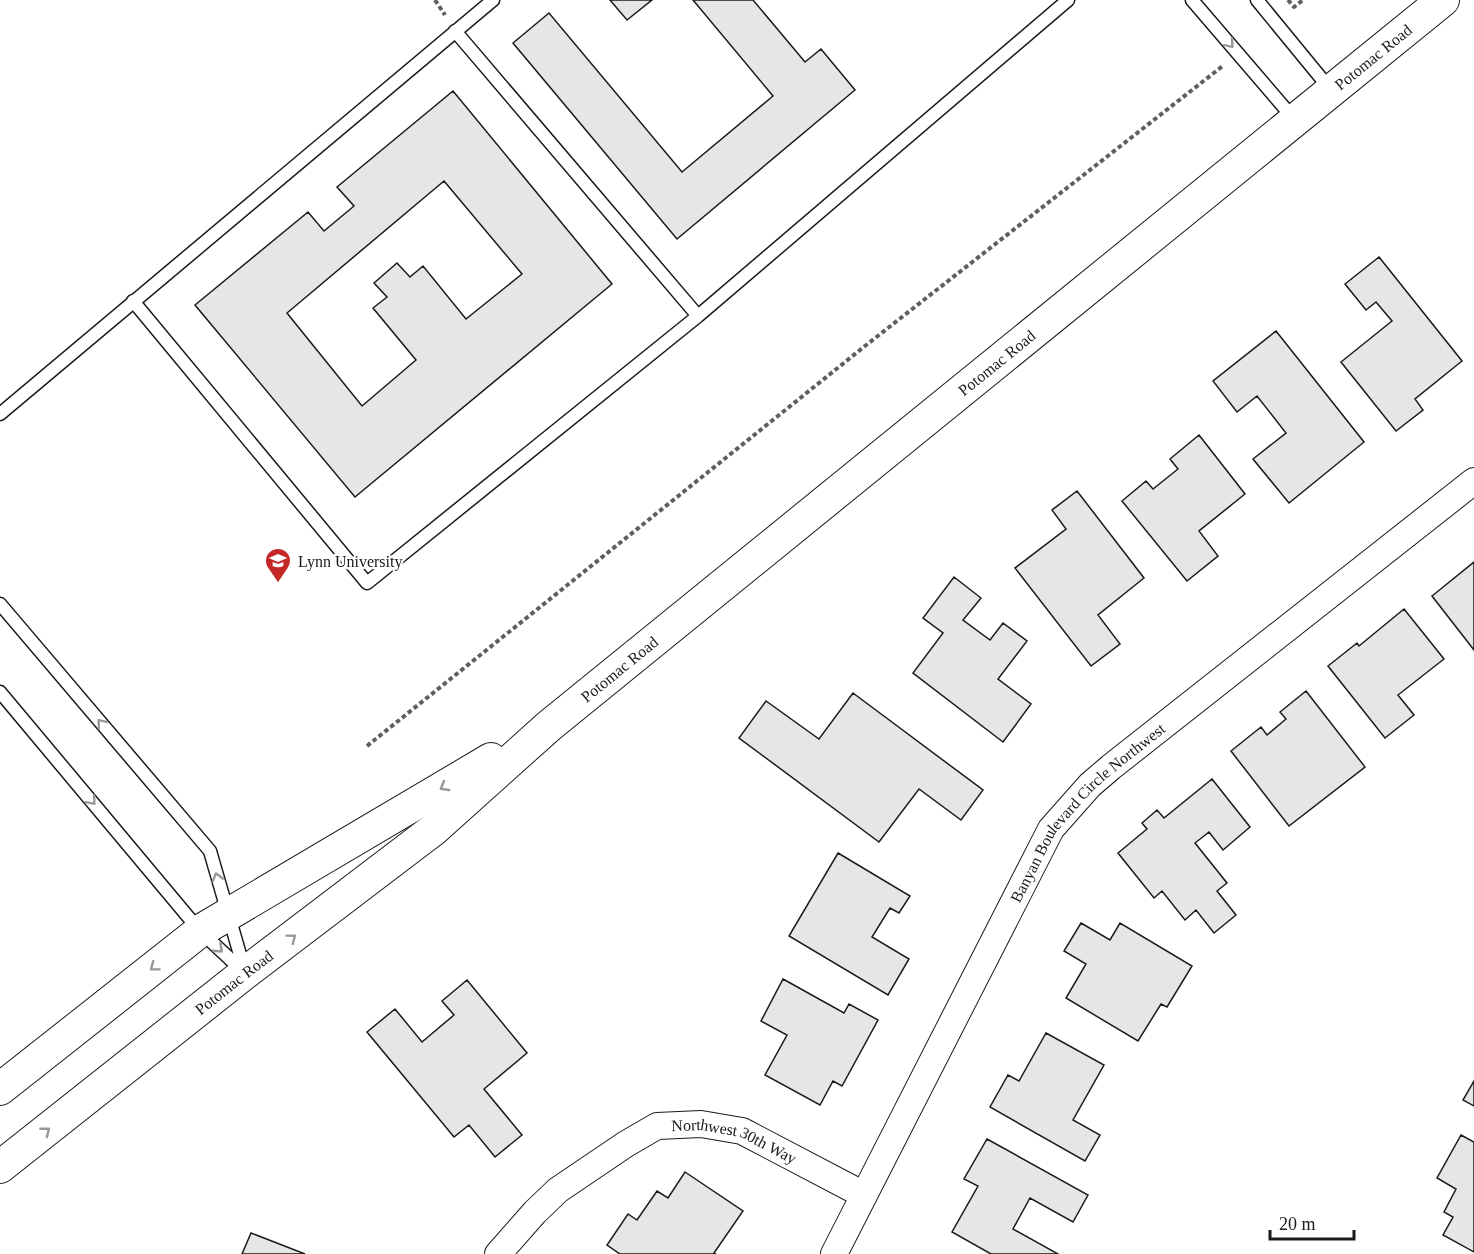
<svg xmlns="http://www.w3.org/2000/svg" width="1474" height="1254" font-family="Georgia,serif">
<style>
.building{fill:#e6e6e6;stroke:#1a1a1a;stroke-width:1.5;fill-rule:evenodd}
.lines{fill:none;stroke-linecap:round;stroke-linejoin:round}
.service-casing{stroke:#1a1a1a;stroke-width:15}
.minor-casing{stroke:#1a1a1a;stroke-width:28}
.tertiary-casing{stroke:#1a1a1a;stroke-width:34}
.path{stroke:#5f5f5f;stroke-width:4;stroke-dasharray:4.5 3;stroke-linecap:butt}
.service{stroke:#fff;stroke-width:12}
.minor{stroke:#fff;stroke-width:26}
.tertiary{stroke:#fff;stroke-width:32}
.oneway{stroke:#989898}
.labels{text-anchor:middle;stroke-width:4.5;stroke-linejoin:round;paint-order:stroke}
.street-label{font-size:16px;fill:#1a1a1a;stroke:#fff}
.poi-label{font-size:16px;fill:#1a1a1a;stroke:#fff;text-anchor:start}
</style>
<rect width="100%" height="100%" fill="#fff"/>
<!-- building -->
<path class="building" d="M610,0H652L627,20Z
M693,0H753L805,62L821,49L855,90L677,239L513,43L549,13L682,172L773,96Z
M453,91L612,284L355,497L195,305L308,212L324,231L354,206L337,187ZM444,181L522,274L466,319L423,266L410,277L397,263L374,283L387,297L373,308L416,360L362,406L287,313Z
M1379,257L1462,361L1415,399L1423,410L1396,431L1341,362L1392,321L1376,302L1366,310L1345,284Z
M1276,331L1364,442L1289,503L1253,459L1286,433L1257,396L1237,412L1213,381Z
M1199,435L1245,494L1199,531L1218,556L1187,581L1122,501L1146,481L1153,489L1178,469L1170,459Z
M1077,491L1144,578L1098,615L1120,644L1091,666L1015,568L1066,529L1052,510Z
M1474,562V650L1432,596Z
M954,577L981,598L963,620L990,640L1003,623L1027,641L998,679L1031,704L1003,742L913,673L943,633L923,618Z
M1404,609L1444,659L1398,695L1414,715L1385,738L1328,666L1357,643L1359,646Z
M1306,691L1365,767L1289,826L1231,751L1261,727L1267,735L1286,719L1280,712Z
M853,693L983,790L961,820L919,789L879,842L739,738L766,701L819,739Z
M1212,779L1250,827L1223,850L1209,832L1195,843L1227,883L1217,891L1236,915L1214,933L1196,910L1185,920L1162,891L1154,898L1118,853L1147,829L1142,823L1157,810L1164,818Z
M838,853L910,896L899,913L890,908L872,937L909,959L888,995L789,936Z
M1081,923L1110,940L1120,923L1192,966L1167,1007L1161,1004L1138,1041L1066,998L1086,964L1064,951Z
M783,979L844,1013L849,1004L878,1020L842,1086L833,1081L820,1105L765,1075L787,1035L761,1021Z
M467,980L527,1053L484,1089L522,1135L495,1157L469,1125L454,1137L367,1032L395,1009L422,1042L454,1015L442,1001Z
M1046,1033L1104,1065L1073,1120L1100,1135L1085,1161L990,1107L1008,1075L1019,1081Z
M1474,1081V1106L1463,1100Z
M1461,1135L1474,1142V1252L1443,1235L1453,1217L1444,1212L1456,1189L1437,1178Z
M987,1139L1088,1195L1073,1222L1030,1198L1013,1229L1058,1254H991L952,1232L978,1186L964,1179Z
M685,1172L743,1211L714,1253L716,1254H620L607,1245L628,1214L637,1220L657,1191L668,1198Z
M251,1233L305,1254H242Z"/>
<g class="lines">
<defs>
<path id="service" d="M1192,0L1294,119
M1257,0L1330,89
M455,31L698,316
M133,301L367,583L698,316L1068,0
M0,414L493,0
M0,604L210,851L245,972
M0,692L200,931L244,972"/>
<g id="minor">
<path id="s1" d="M498,1254L535,1212L558,1190L626,1144L657,1126L701,1124L742,1131L864,1195"/>
<path id="s2" d="M834,1254L1051,829L1090,785L1111,767L1474,481"/>
</g>
<g id="tertiary">
<path d="M0,1089L200,931L491,759"/>
<path id="s3" d="M0,1167L245,973L433,830L549,726L1443,0"/>
</g>
</defs>
<!-- service casing -->
<use href="#service" class="service-casing"/>
<!-- minor casing -->
<use href="#minor" class="minor-casing"/>
<!-- tertiary casing -->
<use href="#tertiary" class="tertiary-casing"/>
<!-- path -->
<path class="path" d="M435,0L445,15
M1288,0L1294,7L1303,0
M367,746L865,346L1224,65"/>
<!-- service -->
<use href="#service" class="service"/>
<!-- minor -->
<use href="#minor" class="minor"/>
<!-- tertiary -->
<use href="#tertiary" class="tertiary"/>
</g>
<!-- one-way arrows -->
<defs><path id="oneway-chevron" d="M-2-3.5L2.5 0L-2 3.5" fill="none" stroke-width="1.6" stroke-linecap="round" stroke-linejoin="round" transform="scale(1.5)"/></defs>
<g class="oneway">
<use href="#oneway-chevron" transform="translate(1230 44) rotate(49)"/>
<use href="#oneway-chevron" transform="translate(101 723) rotate(-130)"/>
<use href="#oneway-chevron" transform="translate(444 787) rotate(150)"/>
<use href="#oneway-chevron" transform="translate(92 801) rotate(50)"/>
<use href="#oneway-chevron" transform="translate(217 877) rotate(-106)"/>
<use href="#oneway-chevron" transform="translate(292 938) rotate(-37)"/>
<use href="#oneway-chevron" transform="translate(219 949) rotate(43)"/>
<use href="#oneway-chevron" transform="translate(154 967) rotate(143)"/>
<use href="#oneway-chevron" transform="translate(46 1131) rotate(-38)"/>
</g>
<!-- icons -->
<defs>
<symbol id="university-pin" viewBox="-11 -11 22 30"><path d="M0 17L-7.5 6A9.5 9.5 0 1 1 7.5 6Z" fill="#c62828" stroke="#fff"/><path d="M0-5L7-2L0 1L-7-2ZM-4 1L0 2.5L4 1V4Q0 6-4 4Z" fill="#fff"/></symbol>
</defs>
<g fill-rule="evenodd">
<use href="#university-pin" x="263" y="546" width="30" height="40"/>
</g>
<g class="labels">
<!-- street labels -->
<g class="street-label">
<text dy="6" stroke="none"><textPath href="#s3" startOffset="1766">Potomac Road</textPath></text>
<text dy="6" stroke="none"><textPath href="#s3" startOffset="1281">Potomac Road</textPath></text>
<text dy="6" stroke="none"><textPath href="#s3" startOffset="795">Potomac Road</textPath></text>
<text dy="6" stroke="none"><textPath href="#s2" startOffset="513">Banyan Boulevard Circle Northwest</textPath></text>
<text dy="6" stroke="none"><textPath href="#s3" startOffset="298">Potomac Road</textPath></text>
<text dy="6" stroke="none"><textPath href="#s1" startOffset="286">Northwest 30th Way</textPath></text>
</g>
<!-- poi labels -->
<g class="poi-label">
<text x="298" y="567">Lynn University</text>
</g>
</g>
<!-- scale -->
<path d="M1270 1230v9h84v-9" fill="none" stroke="#1a1a1a" stroke-width="3"/>
<text x="1279" y="1230" font-size="18" fill="#1a1a1a" stroke="#ffffff" stroke-width="4.5" paint-order="stroke">20 m</text>
</svg>
